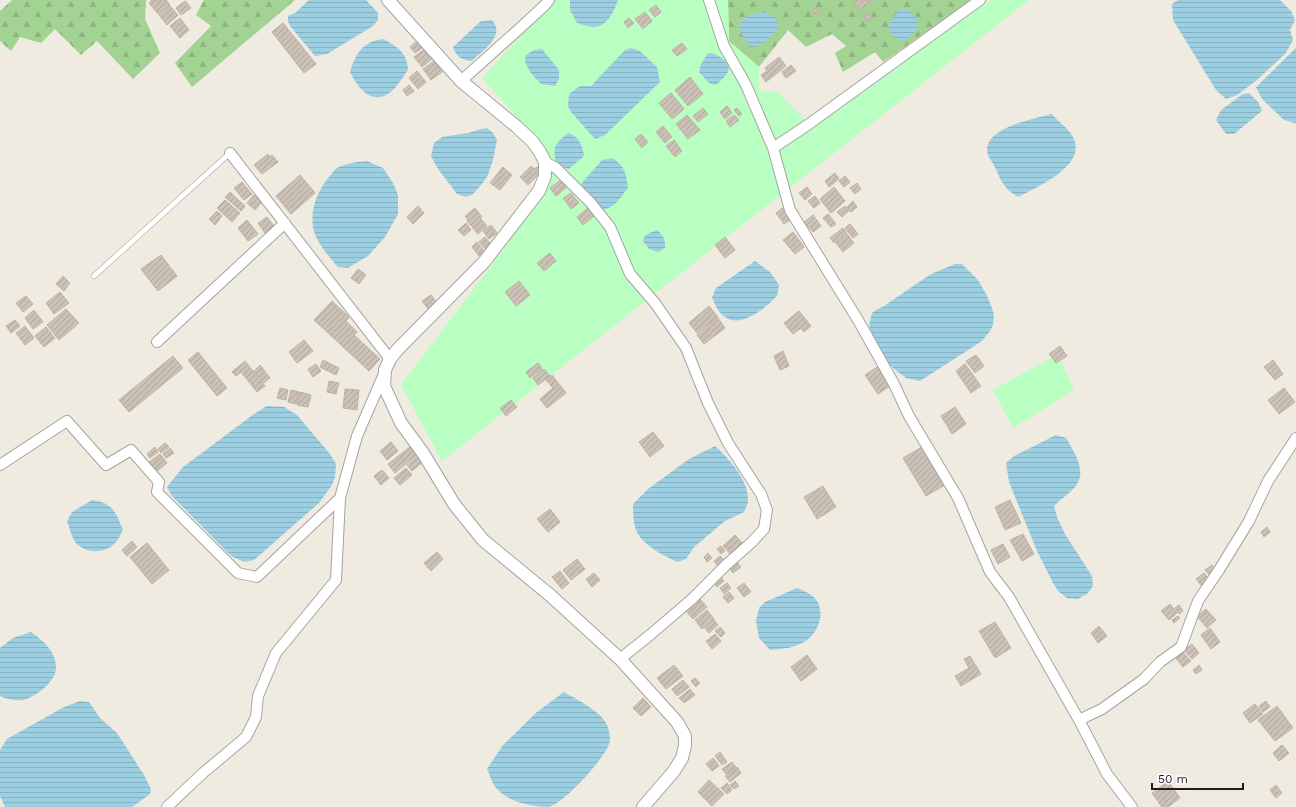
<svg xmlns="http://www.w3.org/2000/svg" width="1296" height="807" font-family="'Work Sans',sans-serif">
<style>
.forest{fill:url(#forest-firs)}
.park{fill:#b9ffc1}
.water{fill:url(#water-rules)}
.building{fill:url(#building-hatch);stroke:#c2b1a2}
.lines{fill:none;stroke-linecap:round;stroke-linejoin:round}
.service-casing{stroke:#a4a4a4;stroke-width:6}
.minor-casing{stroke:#a4a4a4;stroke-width:12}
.tertiary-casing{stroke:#a4a4a4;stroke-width:14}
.service{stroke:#fff;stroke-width:5}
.minor{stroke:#fff;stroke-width:10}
.tertiary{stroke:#fff;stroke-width:12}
</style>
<defs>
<pattern id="forest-firs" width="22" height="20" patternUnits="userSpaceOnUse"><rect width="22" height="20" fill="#a2d392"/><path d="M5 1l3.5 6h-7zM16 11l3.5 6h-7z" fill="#8bb57d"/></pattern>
<pattern id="water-rules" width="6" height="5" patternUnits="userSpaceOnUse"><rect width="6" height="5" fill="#9dcfe2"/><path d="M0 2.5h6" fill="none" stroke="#87b1c1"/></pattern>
<pattern id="building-hatch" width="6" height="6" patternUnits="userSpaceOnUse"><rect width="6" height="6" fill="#cbc1b7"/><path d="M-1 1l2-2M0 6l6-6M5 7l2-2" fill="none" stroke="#aea59d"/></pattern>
</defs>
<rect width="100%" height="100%" fill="#efebe1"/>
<!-- forest -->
<path class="forest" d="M12,0H146L145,19L160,53L133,79L97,41L81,55L55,29L41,43L20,37L11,51L0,41V11Z
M204,0H295L192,87L175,63L211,26L196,15Z
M728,0H971L883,62L875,52L843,72L835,53L846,46L832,34L806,47L788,30L759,67L729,41Z"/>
<!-- park -->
<path class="park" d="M552,0H728L729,41L759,67V91L778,92L809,124L808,132L990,0H1029L442,461L401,385L503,250L550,180L546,150L482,78L540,15Z
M1058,354L1074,390L1013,428L993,390Z"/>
<!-- water -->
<path class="water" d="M309,0H366L378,13V20L373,26L327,54L315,56L290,26L288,21V16L295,13Z
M570,0H618C614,11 609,24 596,27C590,28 582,24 577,23L570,10Z
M1178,0H1280L1291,11L1295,20L1290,30L1293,40L1285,54L1257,80L1237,95L1226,99L1216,90L1173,20L1172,4Z
M903,8C914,13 919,16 918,29L908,38L902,41C894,38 891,35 888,26L898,10Z
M765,12L775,17L779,26C776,33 772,35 767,40C751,54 748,43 739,30L741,21L750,15Z
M492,20C506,36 483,50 472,61C462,60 456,57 453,47L481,21Z
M384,39C398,48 407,52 408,70C403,77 396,89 388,94C370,105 357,86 350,72C356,53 363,41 384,39Z
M631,48L640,51L657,67L660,82L605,135L595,139L571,112L568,106L569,94L580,86H591L625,50Z
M1296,48V123H1295L1284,120L1262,99L1256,87Z
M542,49L559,70V79L555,86L541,84L530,72L525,62L526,55L534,50Z
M708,53C714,53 716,55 720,57C736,68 727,75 716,85L709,83L699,72L701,64Z
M1249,93L1258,102L1262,111L1234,134H1226L1216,120L1221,110L1243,94Z
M1052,114C1059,123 1069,128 1074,139C1086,166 1036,188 1018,197C1006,190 1001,182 996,169C994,164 990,160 988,155C980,128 1034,119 1052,114Z
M487,128L493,133L497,140L493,160L488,175L482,184L473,194L466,197L457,194L438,169L431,156L434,143L442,137L468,133L481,129Z
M568,133C579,136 583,146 584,156L569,169L556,165C553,146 554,145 568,133Z
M612,158C625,166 626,173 628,188C619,199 615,209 599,210L585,191L581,184L602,160Z
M367,161L383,168L393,183L398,195V214L385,237L368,256L348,268L338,267C330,257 319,246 315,234C308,215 316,192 329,177C332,174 334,170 337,168C347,163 357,162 367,161Z
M657,230C663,235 666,240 665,248L658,252L649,249L643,241L645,235Z
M755,261L770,272L779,285L777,296C756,317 726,338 712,297L716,288Z
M955,264H962L978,280L986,294L991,305L994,315L993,325L990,331L982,341L920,381L906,378L898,372L884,360L876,345L869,325L872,313L876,310L884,306L931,274Z
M267,406L284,407L297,415L330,454L336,464L335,477L332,485L319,503L254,560L244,562L231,556L172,496L167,487L183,467L254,414Z
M1056,435L1066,438C1074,452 1088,472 1075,487C1069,494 1061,499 1054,506L1057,517L1065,534L1092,576L1093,586L1087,594L1078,599L1067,598L1058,591L1053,583L1037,551L1009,482L1006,463L1014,456Z
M715,446C729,459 749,480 748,501C748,504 745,509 744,512L725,521L694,547L686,559L678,562C665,557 641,544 636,530C633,522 633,512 633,504L648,489L689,459Z
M92,500C113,503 115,511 123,530C121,533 119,538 117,541C107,553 89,555 77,544C72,539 70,529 67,521L72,512Z
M797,588C802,590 807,592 811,595C828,607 820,633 804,642C794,648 781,649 770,650L759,638L756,621L759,608L765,602Z
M31,632C42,640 55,650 56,666C57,681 37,696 24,700C17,701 6,699 0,696V648L13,638Z
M564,692C576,699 602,712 607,725C609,729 610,737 610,740C609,755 563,804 549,807C532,807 508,802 496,788C492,783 490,775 487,769L503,745L537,712Z
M80,701L89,702L100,718L117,733L144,775L151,789L150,794L132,807H5L0,796V750L7,739L64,707Z"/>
<!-- building -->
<path class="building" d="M152,0H166L170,5L158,14L149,3Z
M853,0H873L860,10Z
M185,1L191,8L181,15L176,8Z
M656,5L661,12L655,17L649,10Z
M170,6L178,15L167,25L159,15Z
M817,7L820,11L815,15L812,11Z
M645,12L652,21L643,29L635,19Z
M868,12L873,18L868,22L863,16Z
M180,18L189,30L180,38L170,26Z
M629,18L634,23L628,28L624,22Z
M283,23L316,64L304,73L272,32Z
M417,41L422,48L415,53L410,47Z
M682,43L687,49L677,56L672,50Z
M425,49L433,58L422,67L414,57Z
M779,57L786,66L766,82L761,75L767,71L765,68Z
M434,61L442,72L431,80L423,69Z
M791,65L796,71L786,78L782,72Z
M417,71L426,82L418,89L409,78Z
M690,77L703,94L688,106L675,90Z
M409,85L414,91L407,96L403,90Z
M671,93L684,109L672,119L659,103Z
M727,106L732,113L725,119L720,112Z
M703,108L708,114L698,122L693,116Z
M737,108L742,114L739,116L734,110Z
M687,115L700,130L688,139L676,124Z
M734,115L739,120L730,127L726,121Z
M663,126L672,137L665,143L656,132Z
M641,134L648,142L642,148L635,139Z
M674,140L682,151L675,157L666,146Z
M268,154L270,157L272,155L278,162L262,174L254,165Z
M531,166L534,169L537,167L541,172L528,185L520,177Z
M503,167L512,175L500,190L490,183Z
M835,173L839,179L829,187L825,181Z
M300,175L315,193L291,214L276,196Z
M845,176L850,182L844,187L839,181Z
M562,179L568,186L556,196L550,188Z
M242,182L252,194L244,200L234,188Z
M857,183L861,189L855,194L850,188Z
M807,187L812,194L805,200L799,193Z
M834,187L845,201L831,213L820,199Z
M230,192L245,206L241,211L225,197Z
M571,193L579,203L571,209L563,198Z
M254,195L262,202L255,210L247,203Z
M815,196L820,203L814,208L808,201Z
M225,200L240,213L232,222L217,208Z
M853,201L857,207L851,212L847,207Z
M418,206L424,213L413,224L407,217Z
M785,206L794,217L784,224L776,213Z
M845,206L849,211L842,217L837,212Z
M475,208L482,217L471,226L467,221L468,220L465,216Z
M588,208L594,216L583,225L577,217Z
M217,211L222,216L215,225L209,219Z
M828,214L836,224L831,227L823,218Z
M813,215L821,226L813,232L804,222Z
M267,217L274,226L265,233L258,223Z
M481,219L487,226L478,234L472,227Z
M247,220L258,234L248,241L238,228Z
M466,223L471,230L464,236L458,230Z
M850,224L858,234L853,238L845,228Z
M491,225L497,233L489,239L483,231Z
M843,228L847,233L834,243L830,238Z
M793,232L804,247L795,254L783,240Z
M847,234L854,243L843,252L836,243Z
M485,237L492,246L486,250L479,242Z
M725,237L735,250L725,258L715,245Z
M477,242L484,251L479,256L472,247Z
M550,253L556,261L544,271L537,263Z
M161,255L177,276L158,291L141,269Z
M358,269L366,275L359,284L351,278Z
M63,276L70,283L64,291L56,284Z
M519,281L530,295L516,306L505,292Z
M60,292L69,303L54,314L46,303Z
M431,295L437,303L429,310L422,301Z
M26,296L33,304L23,312L16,303Z
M332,301L349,317L346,321L357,332L354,335L380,359L369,371L314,320Z
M709,306L718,317L697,333L689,323Z
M66,309L79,323L59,340L47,325Z
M34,310L43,322L33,329L25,318Z
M799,311L811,326L804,332L801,328L793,334L784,323Z
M718,318L725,328L704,344L697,335Z
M15,320L20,326L11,333L6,326Z
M25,326L34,338L25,345L16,333Z
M46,327L55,338L44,347L35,336Z
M304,340L313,351L297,363L289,352Z
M1060,346L1067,356L1056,363L1049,354Z
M783,351L789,366L780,370L774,356Z
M198,352L227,388L217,396L188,360Z
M976,355L984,366L975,373L966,361Z
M173,356L183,368L129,412L119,400Z
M323,360L339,368L336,375L320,367Z
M1273,360L1283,374L1275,380L1264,367Z
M245,361L265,386L257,392L241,372L236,376L232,372Z
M538,363L542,369L530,378L526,372Z
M316,364L321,371L313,377L308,369Z
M965,364L981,386L971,393L956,371Z
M260,365L270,378L264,383L254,371Z
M877,367L890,386L878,394L865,375Z
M544,369L550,376L538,385L533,378Z
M552,375L566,393L547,408L540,399L553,388L546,380Z
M329,381L339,383L336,394L327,392Z
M280,388L288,390L286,400L277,398Z
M1284,388L1295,402L1279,414L1268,400Z
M345,389L359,390L357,410L343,408Z
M291,390L299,392L296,404L288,402Z
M300,392L311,395L308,407L297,405Z
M511,400L517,407L506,416L500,408Z
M955,407L966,424L952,434L941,416Z
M653,432L664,446L650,457L639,442Z
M391,442L398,451L387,460L380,451Z
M165,443L169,447L161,453L158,449Z
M411,446L418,454L395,473L388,464Z
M155,447L158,452L150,458L147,454Z
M922,447L945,485L926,496L903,458Z
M170,448L174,453L166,458L163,454Z
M160,454L167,463L156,472L148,463Z
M418,456L423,462L412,471L407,465Z
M406,468L412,475L400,485L394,478Z
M382,470L389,478L381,485L374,476Z
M823,486L836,507L817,519L804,497Z
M1010,500L1021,523L1005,530L995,507Z
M550,509L560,522L548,532L537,519Z
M1267,527L1270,532L1264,537L1261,532Z
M1023,534L1034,554L1022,561L1010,540Z
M735,535L745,546L733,557L723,546Z
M132,541L137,547L127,556L122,550Z
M147,543L169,570L152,584L130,557Z
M1003,544L1010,557L998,564L991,550Z
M721,546L725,551L721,554L717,549Z
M437,552L443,559L431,571L424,563Z
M708,553L712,558L707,562L704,557Z
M720,556L725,561L718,566L714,561Z
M577,559L585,569L571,580L563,570Z
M735,560L741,567L733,573L728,566Z
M1212,565L1218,573L1212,578L1205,570Z
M560,571L569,583L562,589L552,577Z
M594,573L600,580L592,587L586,579Z
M1204,573L1209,579L1201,585L1196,579Z
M720,576L724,581L717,587L713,581Z
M727,583L731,588L724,594L720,588Z
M744,583L751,592L744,597L737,588Z
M729,592L734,598L728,603L723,597Z
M699,598L707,607L693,619L685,610Z
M1170,604L1177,613L1169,620L1161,611Z
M1179,605L1183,611L1179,614L1175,608Z
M1206,609L1216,620L1207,628L1197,616Z
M707,610L714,619L702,629L695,620Z
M1178,616L1180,618L1174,623L1172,620Z
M714,620L718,625L709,633L705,628Z
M995,622L1011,648L995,658L979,631Z
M1099,626L1107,636L1098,643L1091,633Z
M720,627L725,633L721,637L715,631Z
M1210,628L1220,642L1211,649L1201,635Z
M715,634L721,641L712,649L706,641Z
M1192,644L1199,653L1192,659L1184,650Z
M1182,651L1191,661L1183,667L1175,657Z
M807,655L817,669L801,681L791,667Z
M970,656L981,674L961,686L955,676L969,668L964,659Z
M674,665L683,676L666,689L657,678Z
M1199,665L1202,670L1196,674L1193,670Z
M695,678L700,683L696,687L691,681Z
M683,680L689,687L677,696L672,689Z
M690,689L695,695L684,703L679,698Z
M643,698L651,707L641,716L633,708Z
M1266,701L1270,707L1263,712L1259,706Z
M1255,704L1263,714L1250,723L1243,713Z
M1277,706L1293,728L1275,741L1258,720Z
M1282,745L1289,753L1279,761L1273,753Z
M720,752L727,762L722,765L715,756Z
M713,758L719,766L712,771L706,764Z
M732,762L736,767L726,774L722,769Z
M737,767L741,773L730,782L725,776Z
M709,780L724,794L712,806L698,792Z
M735,781L739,786L734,789L730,785Z
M1168,781L1180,798L1168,807H1162L1152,793Z
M727,783L732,790L727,794L721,788Z
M1276,785L1282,793L1276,798L1270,790Z"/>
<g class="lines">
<defs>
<path id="service" d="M94,276L230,153"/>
<path id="minor" d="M709,0L724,46L746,85L773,148L790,210L858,320L894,384L909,416L958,498L990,572L1009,597L1079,720L1107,774L1132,807
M461,81L519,29L545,5L549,0
M773,148L809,124L980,0
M230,153L390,359
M545,162L556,168L590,202L610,227L630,274L655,303L686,348L708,403L728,443L761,494L767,510L764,529L752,542L726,565L692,599L650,635L620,659
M157,342L285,223
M0,465L67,421L106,465L131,450L159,482L157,492L238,573L257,577L340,498
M1079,720L1102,709L1144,679L1160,662L1181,647L1198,601L1219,570L1249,521L1268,481L1296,438
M167,807L203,773L246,737L256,717L258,696L276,653L336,580L340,498L357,436L384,374"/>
<path id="tertiary" d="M388,0L461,81L517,127L532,141L540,152L545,162V176L539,191L484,262L398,349L390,359L385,370L384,386L401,423L423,453L454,504L483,540L551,596L620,659L677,722L685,736V746L682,758L674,771L643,807"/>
</defs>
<!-- service casing -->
<use href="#service" class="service-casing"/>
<!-- minor casing -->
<use href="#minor" class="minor-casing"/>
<!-- tertiary casing -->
<use href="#tertiary" class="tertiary-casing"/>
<!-- service -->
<use href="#service" class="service"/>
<!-- minor -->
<use href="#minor" class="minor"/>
<!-- tertiary -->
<use href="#tertiary" class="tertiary"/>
</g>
<!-- scale -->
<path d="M1152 783v6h91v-6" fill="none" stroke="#1d1d1d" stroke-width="2"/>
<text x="1158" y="783" font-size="12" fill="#1d1d1d" stroke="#ffffff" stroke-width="3" paint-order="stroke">50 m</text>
</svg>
